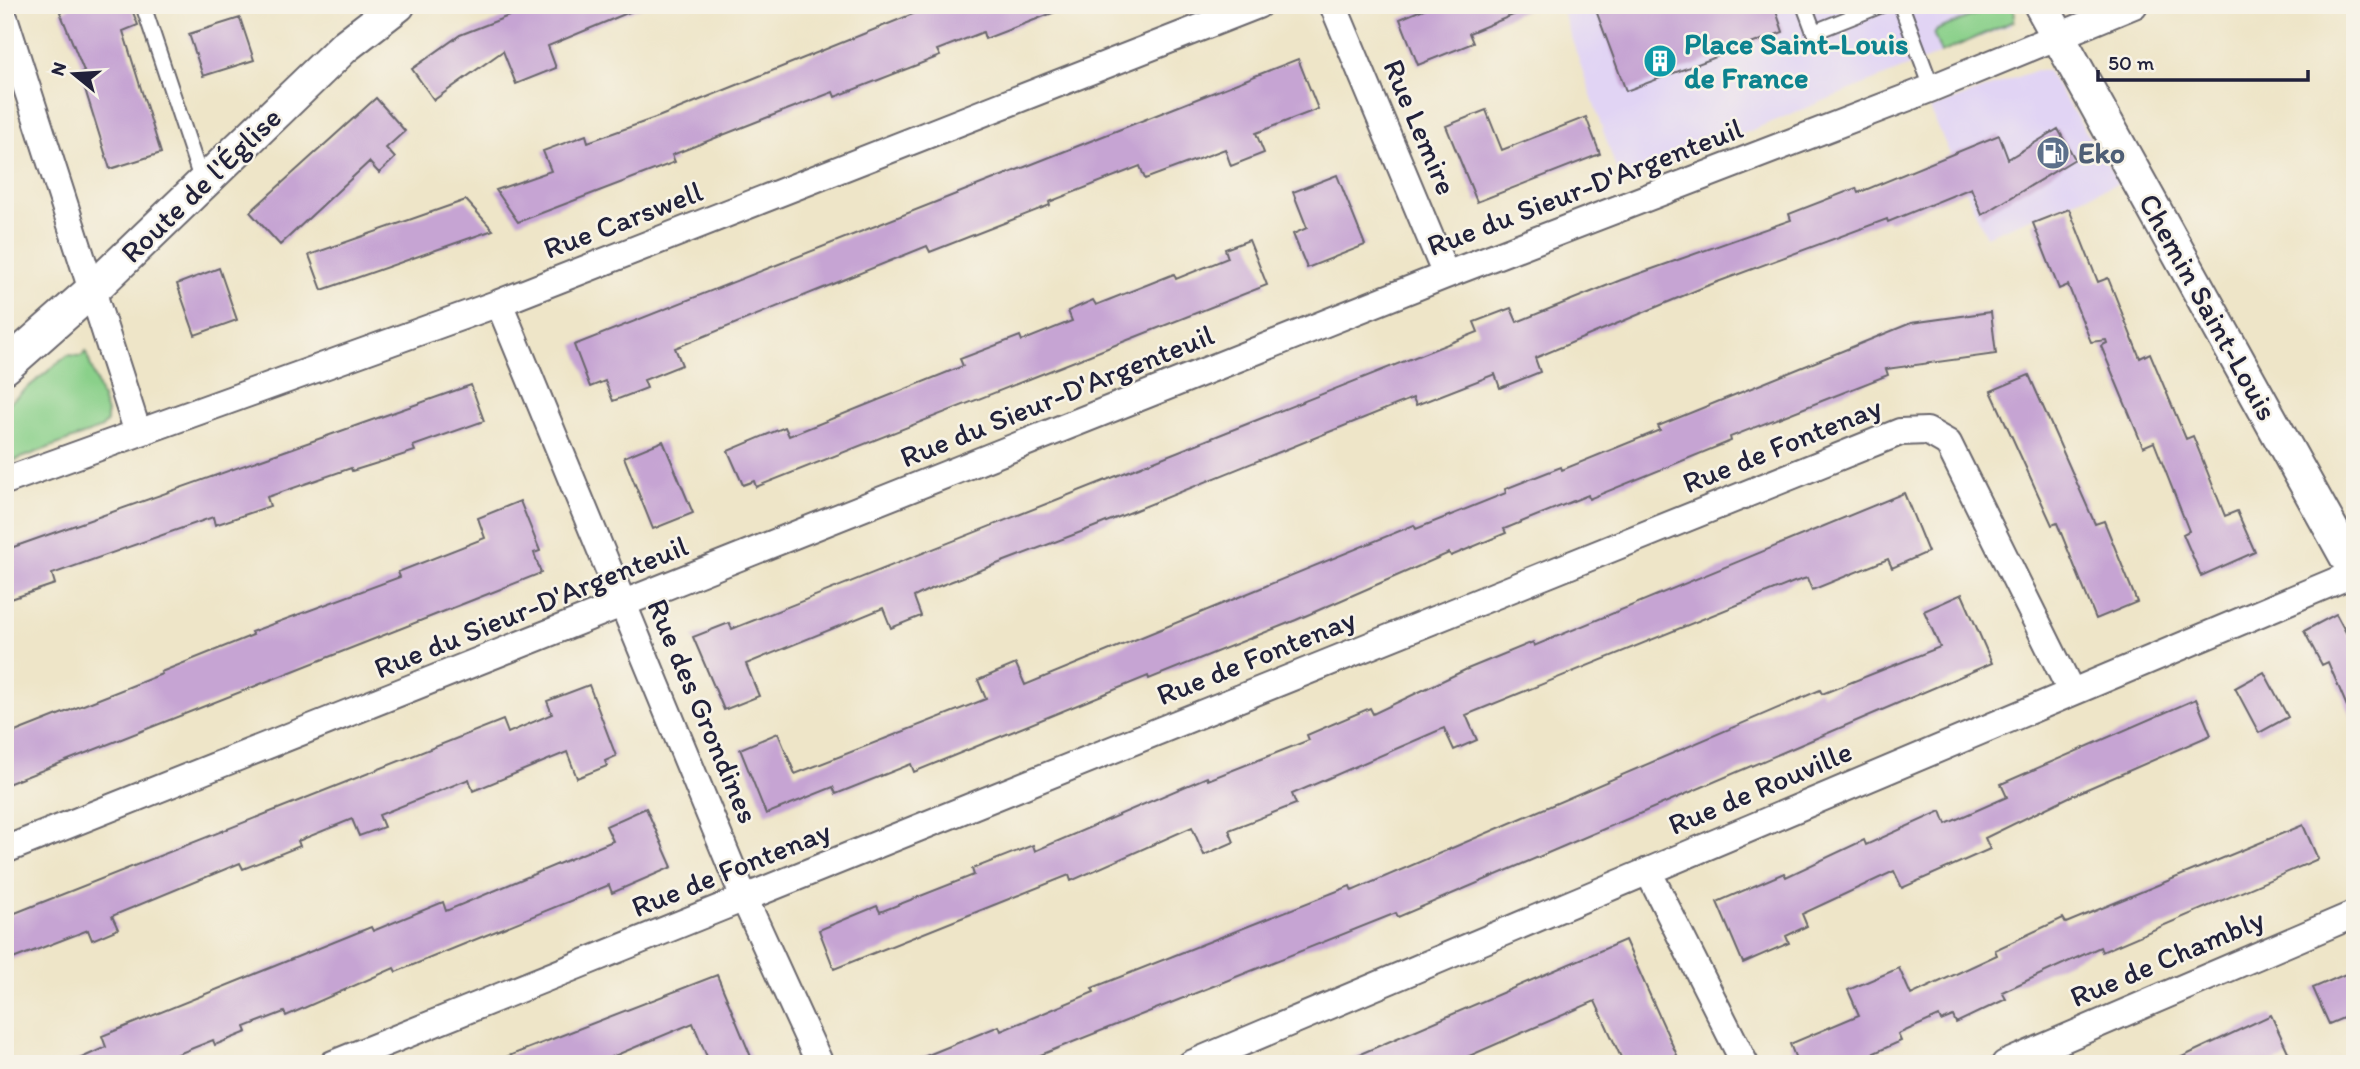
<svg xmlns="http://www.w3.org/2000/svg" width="2360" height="1069" font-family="Itim,sans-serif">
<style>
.built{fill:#e1d4f4}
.green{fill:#8ad08a;stroke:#567962;stroke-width:2}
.building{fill:#c6a4d3}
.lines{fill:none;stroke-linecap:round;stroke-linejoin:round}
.service-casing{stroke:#69666c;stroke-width:18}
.minor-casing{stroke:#69666c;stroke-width:30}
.tertiary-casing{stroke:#69666c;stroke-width:37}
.service{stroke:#fff;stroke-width:14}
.minor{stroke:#fff;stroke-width:26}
.tertiary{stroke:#fff;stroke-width:33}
.labels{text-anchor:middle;stroke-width:5;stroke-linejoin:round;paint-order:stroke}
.culture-label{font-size:30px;font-weight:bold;fill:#0d838f;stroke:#f7f3e8;text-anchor:start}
.street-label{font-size:30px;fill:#22223b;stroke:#f7f3e8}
.service-label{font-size:30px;font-weight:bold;fill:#4e5e75;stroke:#f7f3e8;text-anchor:start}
</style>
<rect width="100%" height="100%" fill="#f7f3e8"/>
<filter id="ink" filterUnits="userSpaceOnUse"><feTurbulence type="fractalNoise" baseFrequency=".0143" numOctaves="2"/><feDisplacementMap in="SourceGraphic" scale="14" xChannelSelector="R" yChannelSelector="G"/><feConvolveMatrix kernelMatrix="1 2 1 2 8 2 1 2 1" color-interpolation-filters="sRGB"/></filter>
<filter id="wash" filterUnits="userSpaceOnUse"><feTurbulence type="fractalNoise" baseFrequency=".00686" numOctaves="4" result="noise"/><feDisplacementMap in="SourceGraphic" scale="28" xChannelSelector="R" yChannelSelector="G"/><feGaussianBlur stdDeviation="1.57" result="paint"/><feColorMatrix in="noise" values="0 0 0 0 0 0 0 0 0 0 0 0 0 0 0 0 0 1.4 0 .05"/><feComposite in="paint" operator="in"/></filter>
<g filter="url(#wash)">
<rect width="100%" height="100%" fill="#eee5c8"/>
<!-- built -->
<path class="built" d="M1560,5H2013L2015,13L2011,25L1621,183Z
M2036,70L2047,71L2119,183L1986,236L1930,109Z"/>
<!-- green -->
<path class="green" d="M1985,5H2011L2015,13L2014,21L1941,53L1934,35L1937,30L1986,10Z
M86,352L107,413V421L102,428L5,464V406L68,355L81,356Z"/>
<g id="blocks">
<!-- building -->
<path class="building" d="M75,5H130L138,25L123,31L161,153L110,169L80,73L84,71L60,12Z
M537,5L644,6L548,46L556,68L516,84L503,51L434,100L412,69L460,35Z
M935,5L1068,7L985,39L983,32L937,50L940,56L835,97L833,92L771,116L672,155L675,162L518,222L496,190L551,171L543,151L586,135L588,142L658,117Z
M1433,5H1535V6L1469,33L1473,43L1418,65L1400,19Z
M1594,5H1774L1783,32L1626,91Z
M240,18L254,60L203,76L189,34Z
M1298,59L1318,109L1256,133L1264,153L1231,166L1225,149L1145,179L1140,166L1049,202L1050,205L930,252L927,246L675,348L682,365L644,380L647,388L613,401L605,381L590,387L574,345Z
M376,98L405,131L386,148L395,158L379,173L369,162L280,245L250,212Z
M1486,110L1502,150L1586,117L1600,154L1477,202L1446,126Z
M2058,129L2075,159L1982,215L1971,188L1888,222L1887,219L1704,287L1535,358L1540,372L1500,388L1495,374L1416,405L1413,398L1094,527L926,591L914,597L921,616L891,628L883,608L746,664L759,696L724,710L693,637L729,623L732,629L1478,332L1474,322L1511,308L1517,322L1621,280L1791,220L1789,214L1856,188L1858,193L1999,135L2008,159Z
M1337,175L1365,245L1307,268L1293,234L1307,228L1293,192Z
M466,200L493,230L322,290L309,255Z
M2069,209L2098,282L2108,278L2140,358L2150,353L2186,439L2193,436L2225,516L2237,511L2255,552L2201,576L2183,534L2189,531L2154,442L2143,447L2101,346L2107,343L2106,340L2091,342L2068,285L2059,289L2033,223Z
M1249,240L1267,285L756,487L754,481L743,485L728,451L785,427L789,436L963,366L960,359L1020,336L1022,341L1072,321L1068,311L1093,300L1096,305L1174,274L1176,279L1228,258L1225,249Z
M219,268L237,320L195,335L177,284Z
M1991,312L1996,354L1886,369L1888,375L1730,437L1731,441L1589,499L1588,495L1504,529L1506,533L1451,556L1449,553L1296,620L1149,679L1148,676L914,772L911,764L836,794L833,787L766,814L740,749L778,733L795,774L986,699L978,680L1016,664L1025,685L1414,525L1416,529L1506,493L1505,489L1561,467L1562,470L1660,430L1658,426L1911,323Z
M2029,375L2095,524L2104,521L2137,602L2096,619L2057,523L2052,525L1991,391Z
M471,385L484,421L413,446L415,451L384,461L352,471L351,468L267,497L270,506L215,525L213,517L52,574L55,584L5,601V550Z
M663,441L693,513L653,529L624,457Z
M1904,493L1928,552L1892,568L1888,559L1812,590L1807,578L1794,582L1466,715L1477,740L1454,750L1444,728L1292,794L1296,804L1229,830L1234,842L1204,855L1192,827L1071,881L1069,875L834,969L819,930L877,906L880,912L974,875L972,869L1033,845L1035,851L1207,777L1208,780L1309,740L1307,735L1370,708L1373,714L1465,670L1533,642L1534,646Z
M520,501L540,551L534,553L541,573L5,785V736L162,674L161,672L253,635L251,632L400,577L398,572L485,538L478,518Z
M1962,594L1992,663L1398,917L1396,913L1018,1064H906L999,1026L1001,1031L1094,992L1092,988L1350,886L1352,891L1820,690L1822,694L1940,647L1924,611Z
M2336,614L2355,649V725L2328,662L2322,665L2304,631Z
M2264,672L2288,717L2259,733L2235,688Z
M589,685L616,756L605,761L607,766L577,778L567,752L473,791L469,779L379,815L384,827L359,836L352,819L298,841L300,846L243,869L240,863L112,916L118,929L92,940L88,930L5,962V917L503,720L508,733L552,714L547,701Z
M2196,699L2211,735L2071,796L1985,838L1990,849L1902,888L1894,871L1802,914L1807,926L1786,936L1789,943L1743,963L1717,902L1784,873L1786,877L1864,840L1866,845L1941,811L1946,824L2007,797L2001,784Z
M646,808L672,867L612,893L609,885L396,972L394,968L286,1016L284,1012L245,1027L247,1032L215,1045L213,1040L173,1056L176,1064H68L106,1047L102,1036L371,927L373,931L443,902L446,911L613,841L606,826Z
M2303,825L2318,859L2102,952L2100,947L2002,992L2006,999L1956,1023L1953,1016L1941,1021L1939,1016L1898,1034L1901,1041L1863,1058L1866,1064H1798L1790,1044L1859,1015L1848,990L1899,968L1911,995L1997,955L1995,950L2063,918L2066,923Z
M1625,940L1681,1064H1624L1595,1001L1451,1064H1337Z
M2355,970V1013L2329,1024L2313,988Z
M717,975L754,1064H710L693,1023L595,1064H488Z
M2271,1015L2290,1056L2271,1064H2167Z"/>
</g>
</g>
<g filter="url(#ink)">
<use href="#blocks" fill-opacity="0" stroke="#69666c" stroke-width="2"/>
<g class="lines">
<defs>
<path id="service" d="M143,5L202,182
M1804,5L1814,32L1882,5
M1901,5L1932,88"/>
<path id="minor" d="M1333,5L1446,275
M5,20L138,433
M499,303L745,900L820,1064
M5,481L499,303L1258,5
M5,850L1446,275L1932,88L2134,5
M1648,871L1745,1064
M333,1064L1900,432L1927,431L1948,443L2071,691
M1191,1064L2355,573
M2005,1064L2355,914"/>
<path id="tertiary" d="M2041,5L2355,572
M5,367L91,291L345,46L398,5"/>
</defs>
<!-- service casing -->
<use href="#service" class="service-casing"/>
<!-- minor casing -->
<use href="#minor" class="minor-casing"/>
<!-- tertiary casing -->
<use href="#tertiary" class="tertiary-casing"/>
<!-- service -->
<use href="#service" class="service"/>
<!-- minor -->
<use href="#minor" class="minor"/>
<!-- tertiary -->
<use href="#tertiary" class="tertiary"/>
</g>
</g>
<!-- icons -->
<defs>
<symbol id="building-disc" viewBox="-11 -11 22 22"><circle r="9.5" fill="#0f9aa8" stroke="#f7f3e8"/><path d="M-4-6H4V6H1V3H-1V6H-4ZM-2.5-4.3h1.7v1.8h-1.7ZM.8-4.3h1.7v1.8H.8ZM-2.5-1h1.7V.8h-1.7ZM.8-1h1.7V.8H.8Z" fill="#fff"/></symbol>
<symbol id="fuel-disc" viewBox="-11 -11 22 22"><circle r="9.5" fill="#5c6f8a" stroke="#f7f3e8"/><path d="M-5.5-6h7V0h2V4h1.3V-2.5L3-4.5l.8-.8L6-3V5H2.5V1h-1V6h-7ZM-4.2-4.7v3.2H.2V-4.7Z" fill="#fff"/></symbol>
</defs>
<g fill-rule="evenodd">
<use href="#building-disc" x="1641" y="42" width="38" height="38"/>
<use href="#fuel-disc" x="2034" y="134" width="38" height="38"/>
</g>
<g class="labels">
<!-- culture labels -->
<g class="culture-label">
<text x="1684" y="54">Place Saint-Louis<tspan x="1684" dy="34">de France</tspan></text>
</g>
<!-- street labels -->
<g class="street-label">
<text transform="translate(1420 127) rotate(67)" y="10">Rue Lemire</text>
<text transform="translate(201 185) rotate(-44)" y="10">Route de l'Église</text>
<text transform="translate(1585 187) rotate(-21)" y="10">Rue du Sieur-D'Argenteuil</text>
<text transform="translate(623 220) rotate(-21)" y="10">Rue Carswell</text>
<text transform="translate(2208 307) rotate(61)" y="10">Chemin Saint-Louis</text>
<text transform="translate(1057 396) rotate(-22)" y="10">Rue du Sieur-D'Argenteuil</text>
<text transform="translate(1782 445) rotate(-22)" y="10">Rue de Fontenay</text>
<text transform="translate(531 607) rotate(-22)" y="10">Rue du Sieur-D'Argenteuil</text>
<text transform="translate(1256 657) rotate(-22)" y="10">Rue de Fontenay</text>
<text transform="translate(703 711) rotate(67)" y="10">Rue des Grondines</text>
<text transform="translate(1760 788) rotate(-23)" y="10">Rue de Rouville</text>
<text transform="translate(731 869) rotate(-22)" y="10">Rue de Fontenay</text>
<text transform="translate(2167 958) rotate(-23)" y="10">Rue de Chambly</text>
</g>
<!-- service labels -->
<g class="service-label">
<text x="2078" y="163">Eko</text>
</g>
</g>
<!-- margin -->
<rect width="2360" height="1069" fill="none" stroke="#f7f3e8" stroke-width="28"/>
<!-- north arrow -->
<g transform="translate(74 74) rotate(288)" stroke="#f7f3e8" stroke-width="5" paint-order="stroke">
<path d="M0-5L12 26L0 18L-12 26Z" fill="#22223b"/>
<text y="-10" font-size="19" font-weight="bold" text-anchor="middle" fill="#22223b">N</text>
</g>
<!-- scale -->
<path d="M2098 70v10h210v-10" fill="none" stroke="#22223b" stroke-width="3.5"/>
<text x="2108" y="70" font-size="21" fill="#22223b" stroke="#f7f3e8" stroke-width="5" paint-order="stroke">50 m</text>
</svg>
